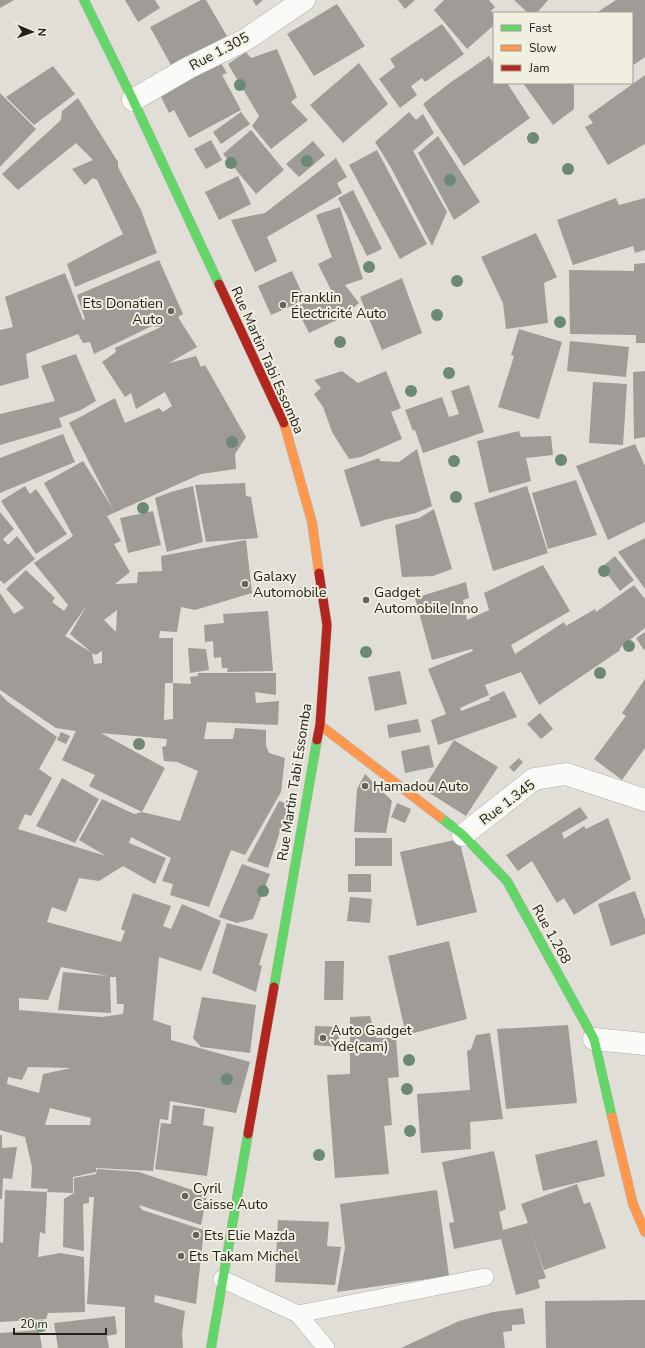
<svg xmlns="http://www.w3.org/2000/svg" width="645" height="1348" font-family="'Nunito Sans',sans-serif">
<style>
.building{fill:#9f9b97;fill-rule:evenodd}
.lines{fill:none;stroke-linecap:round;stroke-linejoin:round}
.lane-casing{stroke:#b0afa9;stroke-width:18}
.street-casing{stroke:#b0afa9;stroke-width:23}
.fast-casing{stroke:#b0afa9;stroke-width:10}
.slow-casing{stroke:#b0afa9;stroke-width:10}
.jam-casing{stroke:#b0afa9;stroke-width:10}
.lane{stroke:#fafaf9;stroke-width:17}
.street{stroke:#fafaf9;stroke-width:22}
.fast{stroke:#63d668;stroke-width:9}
.slow{stroke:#ff974d;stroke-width:9}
.jam{stroke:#b3261e;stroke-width:9}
.tree{fill:#6c8978}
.poi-dot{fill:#64635d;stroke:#f1efe0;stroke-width:1.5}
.labels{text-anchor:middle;stroke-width:4;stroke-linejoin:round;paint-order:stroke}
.street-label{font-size:14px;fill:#22211c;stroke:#f1efe0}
.poi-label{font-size:14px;fill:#22211c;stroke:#f1efe0;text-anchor:start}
</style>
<rect width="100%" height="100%" fill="#e0ded7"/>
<!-- building -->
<path class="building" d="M0,0H14L0,8Z
M125,0H155L160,8L138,22Z
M201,0H206L227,36L172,67L150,27Z
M253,0H263L256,6Z
M398,0H415L405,9Z
M444,0H489L495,7L491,11L494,14V25L467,49L434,10Z
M514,0H548L537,13H528Z
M616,0H645V57L632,66V13H596Z
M337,4L365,46L314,76L287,34Z
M442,24L464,54L425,82L422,78L411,86L417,95L400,108L379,79L395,67L390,59Z
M277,49L297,97L291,102L308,120L271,149L252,126L259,116L228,64L246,52L251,58Z
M489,56L494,64V83H507L530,118L464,166L423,104L451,82Z
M218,58L227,73L222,75L241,110L189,138L174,110L169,113L158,91Z
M359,63L388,104L343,143L310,105Z
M53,66L75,94L34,125L6,97Z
M645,75V144L608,165L585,127L593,123L588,116Z
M523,83H572L574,86V109L553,125Z
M0,93L36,129L0,167Z
M78,98L118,162V167L141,210L157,253L75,287L67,264L123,234L97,180L93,178L85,185L72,169L93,160L76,143L18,190L2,174L61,120L62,111Z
M241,112L250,124L221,144L213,132Z
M409,112L416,120L423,114L434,133L413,151L447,212L432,246L390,166L375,142Z
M251,130L284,170L256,194L223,154Z
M438,136L480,202L454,220L418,153Z
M211,140L222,160L206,169L194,149Z
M313,141L325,155L299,177L286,164Z
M377,150L427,244L400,259L349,165Z
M336,158L347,177L337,183L342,193L267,237L277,261L255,272L231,220L265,213Z
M238,176L251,204L219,220L205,192Z
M353,190L382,249L367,256L338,198Z
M616,198L619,205L645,198V250L635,253L633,246L573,265L557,220Z
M340,207L363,279L345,285L359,303L339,319L309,333L296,307L331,290L318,264L332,257L316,215Z
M536,233L557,277L544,283L548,323L506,329L503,303L481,257Z
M159,260L183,314L178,317L197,347L169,363L196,356L201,367L205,365L246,437L235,454L236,469L201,474L107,516L121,541L114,544L130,572L115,584L137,583L138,572L162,571L161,556L246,540L252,593L195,610L181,607L177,632L160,631L159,638H173V683L191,684L190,677L198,676V673H276V695L255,692L256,703L279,701L278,725L207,722L204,739H233L235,728L266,730V745L269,753L285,758L281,792L245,855L231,850L209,907L170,895L173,884L162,881L171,858L131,837L129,843L166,858L155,884L123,866L99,881L79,878L66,912L52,907L47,922L121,942L125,931L121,929L133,893L171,906L163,926L171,929L182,904L221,921L201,971L159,957L153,1020L171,1026V1040L250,1062L236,1113L170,1101L168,1120L160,1119L153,1171L96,1168V1172L73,1177V1193L47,1192L48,1189L31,1188L32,1167L25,1137L0,1130V694L8,702L57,737L39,769L52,778L31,816L25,814L18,829L106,856L79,840L102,799L134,814L142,812L180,821L198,771L177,762L164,761L162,747L166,746L167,739L101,733L165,768L142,812L89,786L95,775L62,760L76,731L56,728L0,690V593L14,614L24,608L6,589L26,570L55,598L52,602L64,611L68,605L34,563L73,536L44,483L83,461L113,509L69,423L115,398L125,423L159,408L163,412L172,406L165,392L136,409L131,393L125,397L102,362L116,352L115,348L161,327L152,326L94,354L90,342L83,343L78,334L26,354L29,378L0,386V330L13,327L5,297L65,273L83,320L85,319L77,295ZM87,605L70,634L92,653L96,655L102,651V663L94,664L92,653L65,636ZM117,610L116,632L104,620ZM165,683H173V719L164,720ZM61,967L108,976L63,972L58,1010L111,1013L110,977H116L117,1004H124L123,1014L102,1017L19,1010V998L48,1000ZM28,1067L71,1068L43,1074L39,1093L7,1084L8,1077L22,1080ZM50,1108L91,1118L90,1125H45Z
M645,263V343H636V335L570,334L569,270L634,271V264Z
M292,271L305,300L271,315L258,286Z
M402,278L422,333L382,350L360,297Z
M519,329L562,342L539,419L498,407L514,356L511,355Z
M570,341L629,347L626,377L567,371Z
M76,354L96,401L81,410L59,418L62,427L0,445V414L55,401L41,366Z
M342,371L358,383L386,371L401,408L391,412L402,439L361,457L349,459L332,432L323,407L314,394L321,388L314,380Z
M645,371V437L634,439L633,372Z
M593,382L627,384L623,445L589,443Z
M469,385L484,432L423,453L415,430L413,431L405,410L442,397L449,417L459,414L451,391Z
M519,431L521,437L551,436L553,455L526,458L531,481L489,493L477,441Z
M63,434L75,462L0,493V458Z
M635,444L645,466V522L608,540L576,466Z
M417,449L432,506L416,513L388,519L361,527L344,470L379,458L380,461L399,462Z
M576,480L597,535L548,549L532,493Z
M245,483L246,496L251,497L258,538L206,542L195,485Z
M25,486L30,494L36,489L67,534L36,554L1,501Z
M193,486L203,542L167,552L155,498L171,492Z
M527,486L548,553L493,571L474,503Z
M434,509L452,569L433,576L402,577L395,525L419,518Z
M153,511L161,545L128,553L120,518Z
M0,512L14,529L3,539L8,545L17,536L35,559L4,584L0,580Z
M645,538V589L618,552Z
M615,556L634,580L620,591L602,567Z
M543,565L570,611L511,645L515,654L564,622L566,626L595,609L596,612L634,585L645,599V628L621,647L619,651L539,705L521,672L485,685L489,695L460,708L461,711L490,700L489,698L504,691L517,717L438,745L431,720L446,714L428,669L473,651L472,649L432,660L415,598L466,582L469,598L463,600L467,620L489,610L484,593Z
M268,611L273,671L227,672L228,668H222L221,657L214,658L213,641L205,642L204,625L224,623L223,614Z
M645,632V649L644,650L636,638Z
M188,648L206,649L209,670L190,673Z
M400,671L407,704L375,711L368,677Z
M645,679V748L622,780L594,759L626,716L622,713Z
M540,713L553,729L541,739L527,724Z
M418,719L421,732L389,738L387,725Z
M61,732L70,736L66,744L57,740Z
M454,740L498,767L466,816L423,789Z
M429,745L434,767L405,773L401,751Z
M519,758L523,762L514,772L509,767Z
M365,774L392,801L386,833L354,832L357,789Z
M62,778L99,799L75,843L36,826Z
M279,801L289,804L268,868L247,861Z
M397,803L411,809L405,823L391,817Z
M580,807L588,818L562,833L564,839L584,826L586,829L608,818L631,879L574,915L564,898L557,903L532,861L518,871L506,855Z
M355,838H392V866H355Z
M459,839L477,912L417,926L400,852Z
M242,864L270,874L253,919L237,923L219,917Z
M348,874H371V892H348Z
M635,891L645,920V934L611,946L598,904Z
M350,897L372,899L370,923L347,921Z
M227,923L268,934L259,965L262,966L256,992L212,973Z
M449,941L467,1019L406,1035L388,956Z
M325,961H344L343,1000H324Z
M202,997L256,1005L250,1053L201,1047L193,1038Z
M370,1016L376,1038H396L399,1077L388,1078L392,1125L384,1126L389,1174L335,1178L327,1075L350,1074V1017Z
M568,1025L577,1103L506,1109L497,1029Z
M315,1026L340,1027L338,1047L314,1045Z
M490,1033L503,1119L470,1122L471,1149L421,1153L417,1094L470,1090L467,1051L471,1049L476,1035Z
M173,1105L205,1109L203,1125L214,1127L207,1176L155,1169L161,1123L171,1124Z
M0,1135H2V1148L17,1147L12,1179L3,1178L2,1199H0Z
M597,1140L605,1176L543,1191L535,1155Z
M494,1151L506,1209L499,1212L503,1230L528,1223L521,1204L577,1184L584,1204L590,1202L606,1248L544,1270L530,1229L546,1278L538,1280L540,1288L516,1295L501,1239L454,1249L449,1223L454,1222L442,1162Z
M97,1169L139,1172L207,1195L201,1225L139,1205L142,1210L204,1230L196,1304L155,1295L154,1302L185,1311L182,1334L183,1348H125V1307L87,1304L94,1197H89V1203L83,1204L84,1251L63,1247L64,1199L74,1193V1178L96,1174Z
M5,1190L47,1192L45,1234L40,1232L38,1257L60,1253L84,1257L85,1312L48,1313L46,1319L0,1322V1242L3,1243Z
M437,1190L449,1276L337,1292L345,1248L340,1204Z
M278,1220L329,1222L327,1246L341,1247L335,1285L275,1282Z
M645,1300V1348H546L545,1301Z
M523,1308L525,1324L512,1325V1331L503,1332L505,1348H401L459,1321L493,1312Z
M115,1316L117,1334L107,1336L109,1348H58L54,1323Z
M39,1330L42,1348H0V1333Z"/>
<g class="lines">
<defs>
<path id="lane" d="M222,1279L298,1314L326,1348
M298,1314L485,1277"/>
<path id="street" d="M133,100L188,68L245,40L304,0
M463,835L534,779L566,774L645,800
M594,1039L645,1044"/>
<path id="fast" d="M84,0L133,100L219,284
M440,817L463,835L507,881L594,1039L612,1117
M274,987L317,740
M211,1348L248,1134"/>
<path id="slow" d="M284,423L312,522L319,573
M320,725L440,817
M612,1117L633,1204L645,1232"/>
<path id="jam" d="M219,284L284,423
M317,740L320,725L327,625L319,573
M248,1134L274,987"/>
</defs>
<!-- lane casing -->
<use href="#lane" class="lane-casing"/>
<!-- street casing -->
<use href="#street" class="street-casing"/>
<!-- fast casing -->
<use href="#fast" class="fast-casing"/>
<!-- slow casing -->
<use href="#slow" class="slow-casing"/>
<!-- jam casing -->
<use href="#jam" class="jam-casing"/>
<!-- lane -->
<use href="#lane" class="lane"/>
<!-- street -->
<use href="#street" class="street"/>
<!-- fast -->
<use href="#fast" class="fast"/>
<!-- slow -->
<use href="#slow" class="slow"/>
<!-- jam -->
<use href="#jam" class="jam"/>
</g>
<!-- trees -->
<g class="tree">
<circle cx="240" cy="85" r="6"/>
<circle cx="533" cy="138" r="6"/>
<circle cx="307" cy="161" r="6"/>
<circle cx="231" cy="163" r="6"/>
<circle cx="568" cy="169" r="6"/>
<circle cx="450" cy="180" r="6"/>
<circle cx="369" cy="267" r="6"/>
<circle cx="457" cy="281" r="6"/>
<circle cx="437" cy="315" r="6"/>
<circle cx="560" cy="322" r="6"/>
<circle cx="340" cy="342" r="6"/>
<circle cx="449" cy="373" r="6"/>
<circle cx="411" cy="391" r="6"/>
<circle cx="232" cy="442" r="6"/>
<circle cx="561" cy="460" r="6"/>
<circle cx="454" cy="461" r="6"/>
<circle cx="456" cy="497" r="6"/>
<circle cx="143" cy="508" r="6"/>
<circle cx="604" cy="571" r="6"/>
<circle cx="629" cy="646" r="6"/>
<circle cx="366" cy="652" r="6"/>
<circle cx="600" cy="673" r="6"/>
<circle cx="139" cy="744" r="6"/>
<circle cx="263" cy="891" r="6"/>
<circle cx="409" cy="1060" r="6"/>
<circle cx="227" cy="1079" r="6"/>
<circle cx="407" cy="1089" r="6"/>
<circle cx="410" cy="1131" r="6"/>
<circle cx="319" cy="1155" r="6"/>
<circle cx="41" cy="1326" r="6"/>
</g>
<!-- markers -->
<g class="poi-dot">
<circle cx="283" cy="305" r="4"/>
<circle cx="171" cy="311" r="4"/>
<circle cx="245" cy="584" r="4"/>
<circle cx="366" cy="600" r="4"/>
<circle cx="365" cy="786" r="4"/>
<circle cx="323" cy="1038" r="4"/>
<circle cx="185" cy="1196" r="4"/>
<circle cx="196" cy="1235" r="4"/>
<circle cx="181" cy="1256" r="4"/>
</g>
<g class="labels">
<!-- street labels -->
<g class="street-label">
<text transform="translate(219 51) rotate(-28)" y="5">Rue 1.305</text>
<text transform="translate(268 360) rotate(66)" y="5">Rue Martin Tabi Essomba</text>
<text transform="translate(294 782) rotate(-81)" y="5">Rue Martin Tabi Essomba</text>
<text transform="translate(507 802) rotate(-37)" y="5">Rue 1.345</text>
<text transform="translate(552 934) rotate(61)" y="5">Rue 1.268</text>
</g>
<!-- poi labels -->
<g class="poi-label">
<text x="291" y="302">Franklin<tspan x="291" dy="16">Électricité Auto</tspan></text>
<text x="163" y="308" text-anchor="end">Ets Donatien<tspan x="163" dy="16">Auto</tspan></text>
<text x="253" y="581">Galaxy<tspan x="253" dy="16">Automobile</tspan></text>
<text x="374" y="597">Gadget<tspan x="374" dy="16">Automobile Inno</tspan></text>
<text x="373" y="791">Hamadou Auto</text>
<text x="331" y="1035">Auto Gadget<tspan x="331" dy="16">Yde(cam)</tspan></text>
<text x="193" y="1193">Cyril<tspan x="193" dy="16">Caisse Auto</tspan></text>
<text x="204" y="1240">Ets Elie Mazda</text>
<text x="189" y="1261">Ets Takam Michel</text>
</g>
</g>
<!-- legend -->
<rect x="493" y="12" width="140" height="72" fill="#f1efe0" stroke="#9e9d92"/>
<rect x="501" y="25" width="20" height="6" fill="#63d668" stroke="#9e9d92"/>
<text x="529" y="32" font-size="12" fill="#22211c">Fast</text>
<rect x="501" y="45" width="20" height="6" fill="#ff974d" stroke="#9e9d92"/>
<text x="529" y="52" font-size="12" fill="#22211c">Slow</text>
<rect x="501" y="65" width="20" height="6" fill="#b3261e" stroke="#9e9d92"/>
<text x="529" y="72" font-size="12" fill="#22211c">Jam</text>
<!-- north arrow -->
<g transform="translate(32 32) rotate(92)" stroke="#f1efe0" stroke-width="3" paint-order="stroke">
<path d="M0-3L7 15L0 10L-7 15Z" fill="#22211c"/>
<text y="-6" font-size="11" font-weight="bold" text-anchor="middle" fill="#22211c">N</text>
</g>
<!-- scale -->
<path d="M14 1328v6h92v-6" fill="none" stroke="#22211c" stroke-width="2"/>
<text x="20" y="1328" font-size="12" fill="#22211c" stroke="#f1efe0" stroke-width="3" paint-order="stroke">20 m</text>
</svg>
